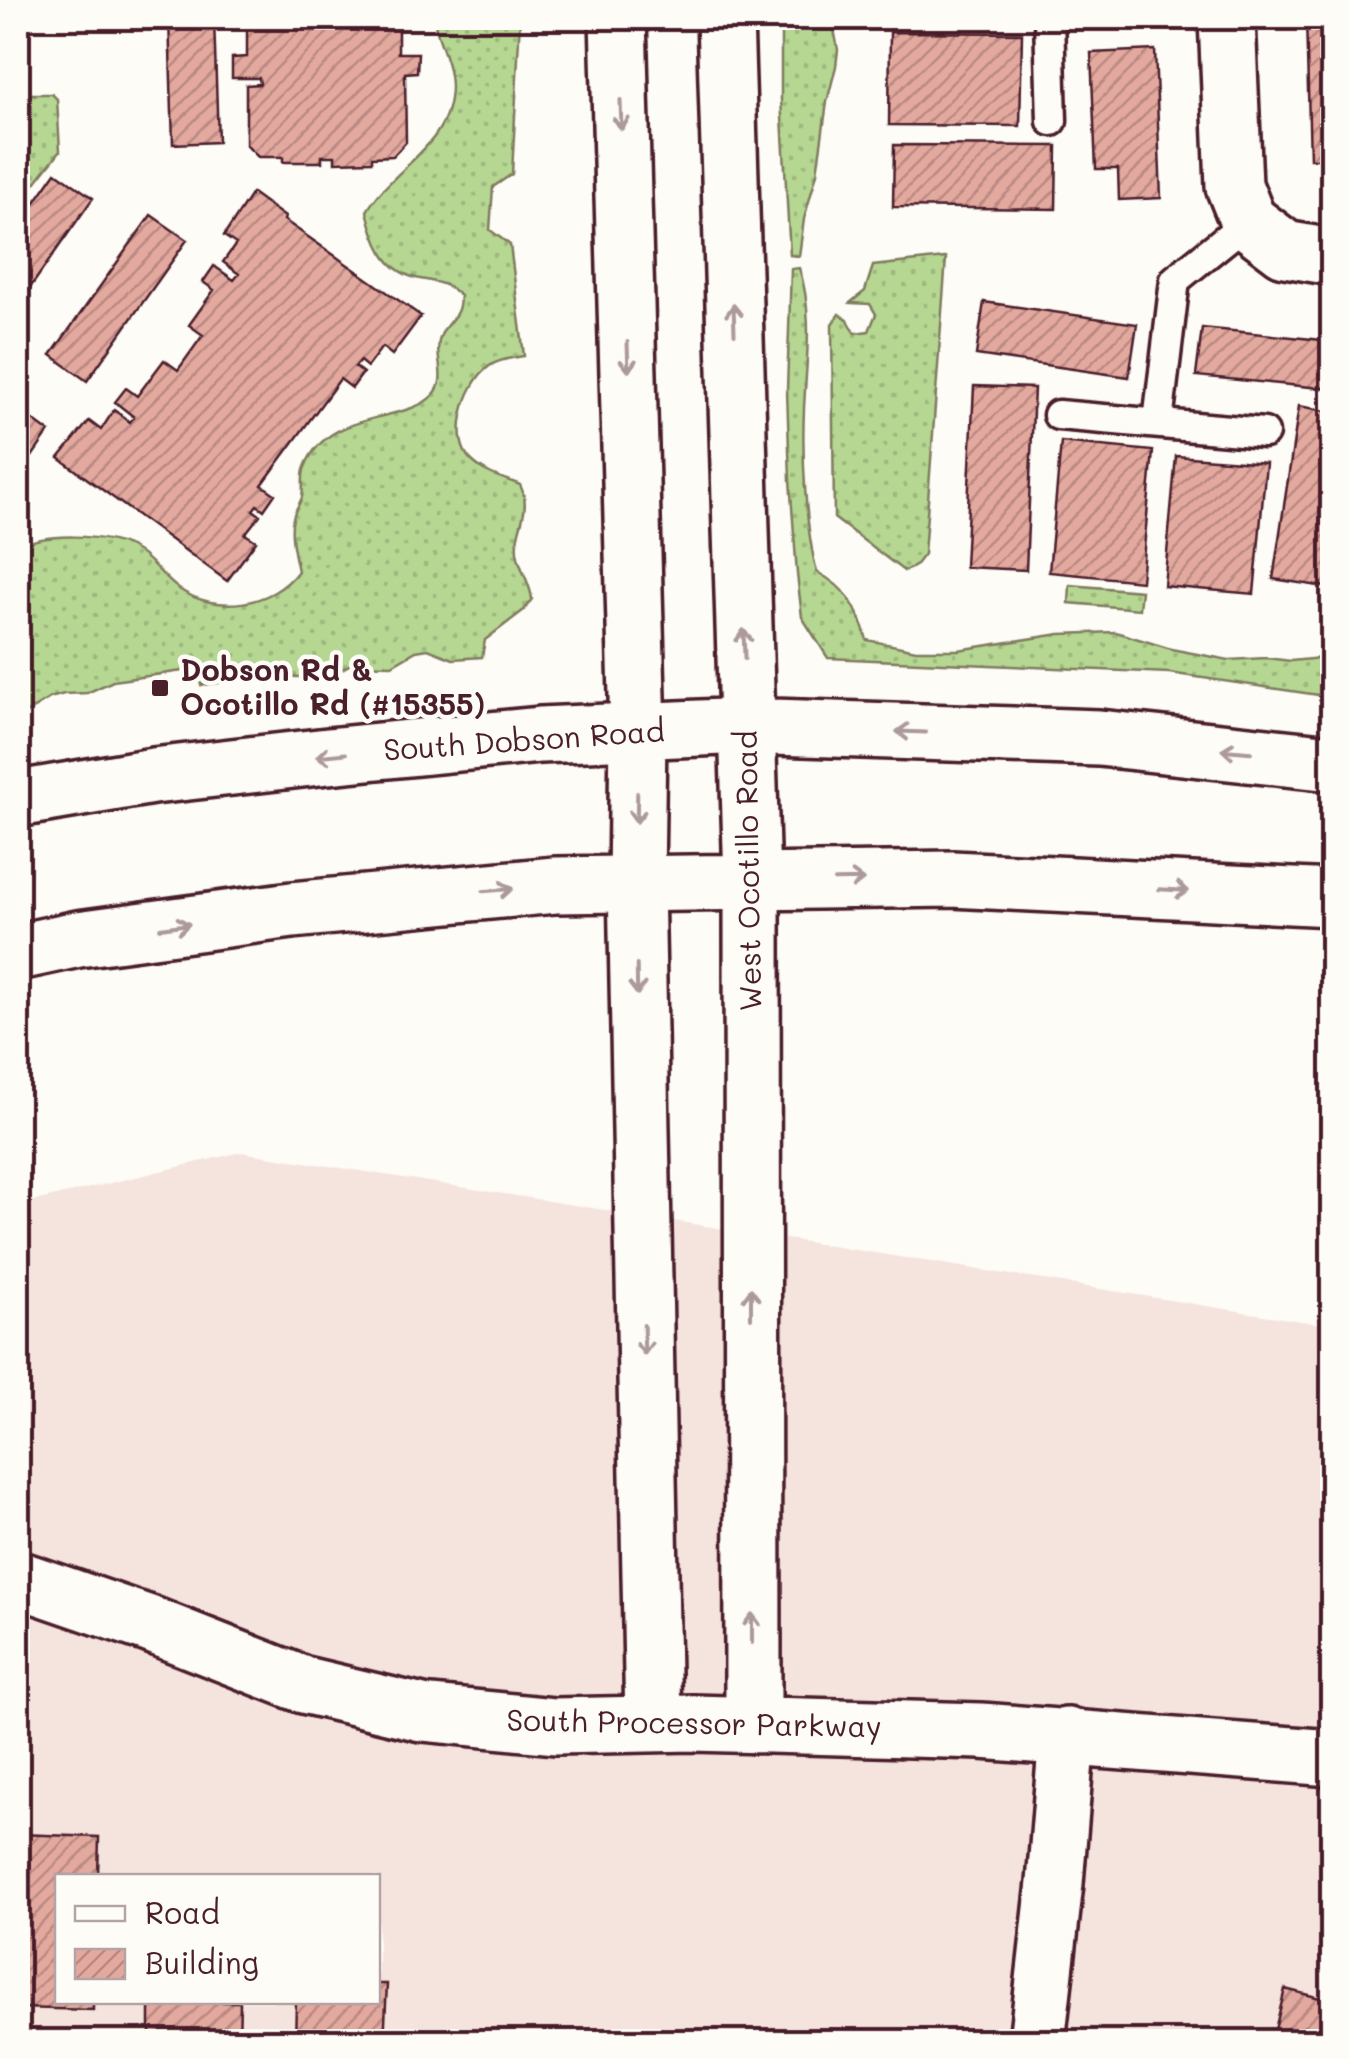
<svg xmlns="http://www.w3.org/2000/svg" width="1350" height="2059" font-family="Mali,sans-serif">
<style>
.built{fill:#f5e3dd;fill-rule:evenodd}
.grass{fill:url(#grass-dots);stroke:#807b5e;stroke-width:2.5}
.building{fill:url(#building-hatch);stroke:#4a1f2b;stroke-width:2.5}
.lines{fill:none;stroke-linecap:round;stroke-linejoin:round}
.lane-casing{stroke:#4a1f2b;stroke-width:35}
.street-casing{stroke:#4a1f2b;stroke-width:62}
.secondary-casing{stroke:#4a1f2b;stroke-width:62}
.lane{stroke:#fdfcf7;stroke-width:28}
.street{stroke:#fdfcf7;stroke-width:55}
.secondary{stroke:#fdfcf7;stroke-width:55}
.oneway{stroke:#ac999b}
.poi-dot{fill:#4a1f2b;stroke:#fdfcf7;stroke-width:4}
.labels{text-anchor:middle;stroke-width:9;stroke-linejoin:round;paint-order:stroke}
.poi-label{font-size:30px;font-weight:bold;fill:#4a1f2b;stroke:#fdfcf7;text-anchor:start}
.street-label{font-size:30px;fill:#4a1f2b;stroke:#fdfcf7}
</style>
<defs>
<pattern id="grass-dots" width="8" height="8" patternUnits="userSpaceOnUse" patternTransform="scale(2.5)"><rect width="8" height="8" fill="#b5d792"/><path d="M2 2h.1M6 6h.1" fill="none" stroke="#9db87e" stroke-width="1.8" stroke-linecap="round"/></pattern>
<pattern id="building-hatch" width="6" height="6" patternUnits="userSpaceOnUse" patternTransform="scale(2.5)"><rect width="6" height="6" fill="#e3a99f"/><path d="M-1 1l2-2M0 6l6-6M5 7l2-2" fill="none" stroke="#ba8982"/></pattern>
</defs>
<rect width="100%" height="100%" fill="#fdfcf7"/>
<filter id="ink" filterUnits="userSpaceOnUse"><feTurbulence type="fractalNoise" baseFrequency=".01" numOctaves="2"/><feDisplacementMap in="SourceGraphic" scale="20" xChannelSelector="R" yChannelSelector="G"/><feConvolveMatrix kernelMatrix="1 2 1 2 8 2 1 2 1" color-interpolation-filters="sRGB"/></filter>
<g filter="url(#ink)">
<!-- built -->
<path class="built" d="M241,1152L1332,1326V2041H18V1205ZM58,1876H378V2002H58Z"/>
<!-- grass -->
<path class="grass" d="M434,18H520L512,174L493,187L490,230L510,245L524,356C511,358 496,360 487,368C465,386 449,439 471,460C485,474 503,478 520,485C531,507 520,520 517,542C514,561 530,580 532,599L524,610L485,640L482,657L453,659L428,649L416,651L392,665L351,664L326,678L271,676L201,685L197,669L113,681L87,693L64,694L50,698L18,718V547C45,532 104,534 132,548C151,558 162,577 179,589C215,614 272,607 298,571C295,556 289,534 293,518C294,511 300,504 302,497C304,487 301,476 305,467C329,407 407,425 434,394C449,377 432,355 441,335C449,318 460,318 460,296C448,282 433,282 416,278C384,270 374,239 367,211C394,165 451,147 451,86C451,62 437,41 434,18Z
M781,18H832L838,50L836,66L827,102L817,173L804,219L799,256L790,255L781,99Z
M18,94H52L57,99L60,151L31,188L18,179Z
M946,258L924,554L914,567L904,571L834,518L832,324L839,314L848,320L855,333L869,331L876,314L870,304L850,303L865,291L873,266Z
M799,268C814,312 806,363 804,408C802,454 805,529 817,572C847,588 858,608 867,640L916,650H958L1060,634L1116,632L1171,649L1229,660L1266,658L1291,661L1332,657V697L1169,673L828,658L802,617L797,574L790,480L787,390L791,269Z
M1070,585L1141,591L1139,609L1069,603Z"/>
<!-- building -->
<path class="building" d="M169,18H214L218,142L173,144Z
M247,18H398V53H418L417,72L405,73L406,142L393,156L372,157V161L335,162V156H322V162H283V157H258L246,145V85L260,84L259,78H232V58L247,57Z
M1306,18H1332V159H1310Z
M890,32L1022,33L1020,126L889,125Z
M18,40H27L28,83L18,84Z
M1155,50L1161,198L1119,200L1118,169H1096L1091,53Z
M894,145L1057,146L1056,209L893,207Z
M56,172L93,198L18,305V226Z
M252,193L285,217L284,220L421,316L392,355L382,347L367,367L360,361L355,367L363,373L352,388L340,379L262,485L275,494L264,510L257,505L253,510L260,515L245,534L256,541L227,581L59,458L89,421L101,430L114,410L130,422L134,417L115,402L126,388L137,396L164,360L178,370L203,335L189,325L214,290L203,282L214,266L234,280L239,274L223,262L236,244L224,236Z
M151,215L187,240L87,381L51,355Z
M984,302L1137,324L1129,377L976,355Z
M1202,328L1332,341V389L1196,376Z
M974,386L1034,388L1026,570L965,567Z
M1299,406L1332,412V588L1273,579Z
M18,409L49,432L18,477Z
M1061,442L1153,451L1141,581L1049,572Z
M1176,456L1266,463L1254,594L1164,586Z
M18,1834L99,1837L98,1876H58V2002H93V2010L18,2008Z
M18,1834L99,1837L98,1876H58V2002H93V2010L18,2008Z
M378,1984H387L384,2042H295L296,2002H378Z
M378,1984H387L384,2042H295L296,2002H378Z
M1285,1989L1332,2001V2042H1272Z
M1285,1989L1332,2001V2042H1272Z
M150,2002H240L239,2042H150Z
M150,2002H240L239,2042H150Z
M18,2031L95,2038L94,2042H18Z
M18,2031L95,2038L94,2042H18Z"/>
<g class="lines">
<defs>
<path id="lane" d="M1049,18L1052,121
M1058,415L1264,433
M1158,422L1175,280L1248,221"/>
<path id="street" d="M1227,18L1234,186L1248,221L1285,249L1332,257
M752,881L753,1725
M636,883L653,1724
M18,1579L149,1624L304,1685L422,1713L555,1726L693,1723L981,1731L1332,1758
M1037,2042L1055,1883L1067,1736"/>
<path id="secondary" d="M618,18L638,732L636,883
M725,18L752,881
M18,799L153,776L328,756L540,735L746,726L1099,738L1332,763
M18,952L78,939L292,910L555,885L952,879L1332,898"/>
</defs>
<!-- lane casing -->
<use href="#lane" class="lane-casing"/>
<!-- street casing -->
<use href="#street" class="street-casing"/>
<!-- secondary casing -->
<use href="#secondary" class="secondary-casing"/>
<!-- lane -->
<use href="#lane" class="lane"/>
<!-- street -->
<use href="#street" class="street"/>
<!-- secondary -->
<use href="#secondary" class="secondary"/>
</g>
<!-- one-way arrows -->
<defs><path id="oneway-shaft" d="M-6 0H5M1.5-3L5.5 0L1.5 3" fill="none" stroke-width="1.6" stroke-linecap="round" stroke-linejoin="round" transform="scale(2.5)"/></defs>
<g class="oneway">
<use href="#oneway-shaft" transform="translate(621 115) rotate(88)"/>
<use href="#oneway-shaft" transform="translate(734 319) rotate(-92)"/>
<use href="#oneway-shaft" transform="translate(628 357) rotate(88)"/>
<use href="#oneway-shaft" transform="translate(744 644) rotate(-92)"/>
<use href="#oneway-shaft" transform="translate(911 732) rotate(-178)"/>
<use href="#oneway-shaft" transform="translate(1236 751) rotate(-175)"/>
<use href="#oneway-shaft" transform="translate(331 755) rotate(174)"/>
<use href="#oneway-shaft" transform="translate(637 808) rotate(91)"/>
<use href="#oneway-shaft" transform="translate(849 880) rotate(-1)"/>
<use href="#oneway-shaft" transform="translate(498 890) rotate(-5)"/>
<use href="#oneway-shaft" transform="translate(1174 890) rotate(3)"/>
<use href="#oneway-shaft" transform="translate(175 926) rotate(-8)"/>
<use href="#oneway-shaft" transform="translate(637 980) rotate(89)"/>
<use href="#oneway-shaft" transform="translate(751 1303) rotate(-90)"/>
<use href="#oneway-shaft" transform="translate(644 1340) rotate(89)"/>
<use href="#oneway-shaft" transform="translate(752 1628) rotate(-90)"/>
</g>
</g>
<!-- markers -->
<rect class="poi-dot" x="150" y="678" width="20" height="20" rx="5"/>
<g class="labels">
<!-- poi labels -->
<g class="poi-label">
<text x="180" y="681">Dobson Rd &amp;<tspan x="180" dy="34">Ocotillo Rd (#15355)</tspan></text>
</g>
<!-- street labels -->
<g class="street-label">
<text transform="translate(524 741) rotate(-4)" y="10">South Dobson Road</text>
<text transform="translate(749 871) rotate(-91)" y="10">West Ocotillo Road</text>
<text transform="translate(694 1724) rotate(1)" y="10">South Processor Parkway</text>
</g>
</g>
<!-- margin -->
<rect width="1350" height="2059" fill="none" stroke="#fdfcf7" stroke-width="60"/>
<rect x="30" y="30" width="1290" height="1999" fill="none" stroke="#4a1f2b" stroke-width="4" filter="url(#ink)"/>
<!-- legend -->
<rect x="55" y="1874" width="325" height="130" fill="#fdfcf7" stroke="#b5a4a5" stroke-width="2.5"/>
<rect x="75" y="1906" width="50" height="15" fill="#fdfcf7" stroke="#b5a4a5" stroke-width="2.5"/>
<text x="145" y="1924" font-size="30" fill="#4a1f2b">Road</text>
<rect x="75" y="1949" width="50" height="30" fill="url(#building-hatch)" stroke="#b5a4a5" stroke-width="2.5"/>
<text x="145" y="1974" font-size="30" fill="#4a1f2b">Building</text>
</svg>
